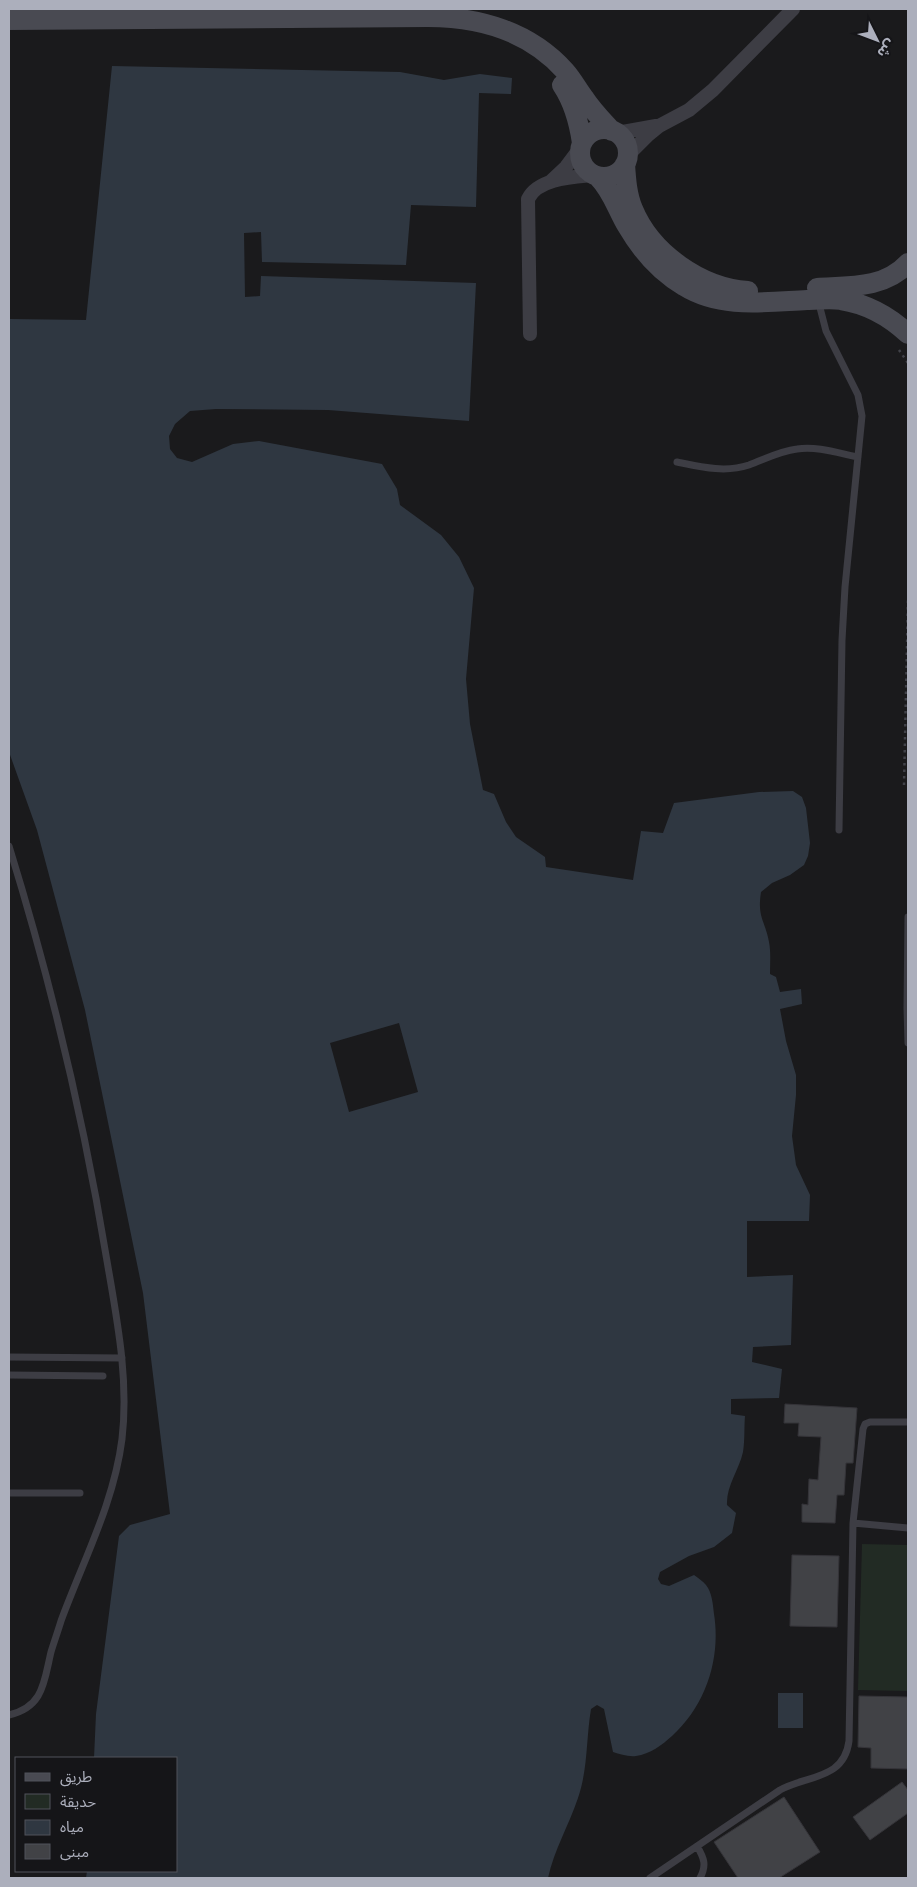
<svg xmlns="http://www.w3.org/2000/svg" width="917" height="1887" font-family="'Source Sans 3','Noto Sans Arabic',sans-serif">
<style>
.green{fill:#222b24}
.water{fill:#2f3741;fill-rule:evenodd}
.building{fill:#414246;stroke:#353439}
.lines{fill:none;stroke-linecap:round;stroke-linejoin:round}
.path{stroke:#414249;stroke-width:2.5;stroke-dasharray:2.5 4;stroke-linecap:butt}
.lane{stroke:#3d3d44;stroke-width:7}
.street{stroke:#3d3d44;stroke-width:14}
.secondary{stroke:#494a52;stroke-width:20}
</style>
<rect width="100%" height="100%" fill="#1a1a1c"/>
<!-- green -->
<path class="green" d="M862,1544L908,1545V1691L858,1690Z"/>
<!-- water -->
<path class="water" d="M112,66L400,72L444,80L480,74L512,78L511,94L479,93L476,207L411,205L406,265L262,262L261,232L244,233L245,297L260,296L261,276L476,283L469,421L328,410L216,409L190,411L175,424L169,436L170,449L177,458L192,462L233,444L259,441L382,464L397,489L400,505L441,535L459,557L474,588L466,679L470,724L483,790L494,794L506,822L516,837L545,857L546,867L633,880L641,831L663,833L674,803L759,792L793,791L802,797L806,808L810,843L808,856L804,865L790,875L772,883L761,892C757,918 765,920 769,942C771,952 770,964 770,974L776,977L780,992L801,989L802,1004L780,1009L786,1041L796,1075V1095L792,1136L796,1165L810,1195L809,1221H747V1277L793,1275L791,1345L753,1347L752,1362L782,1369L779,1398L731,1399V1414L745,1416C744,1427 745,1440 743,1452C739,1470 726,1486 727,1505L736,1513L732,1533L714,1547L689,1556L660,1572L658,1579L661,1584L669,1586L694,1575C698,1578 703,1581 706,1585C712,1592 713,1605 714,1614C721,1658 706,1705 672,1736C662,1745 650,1754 636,1756C628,1757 620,1754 613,1752L604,1709L597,1705L591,1709C586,1739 588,1769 578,1798C569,1825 554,1850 548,1878H86L87,1871H176V1758H94L96,1714L119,1536L130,1525L170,1514L143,1293L85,1010L37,830L9,752V319L86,320ZM399,1023L418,1092L349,1112L330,1043Z
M778,1693H803V1728H778Z"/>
<!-- building -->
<path class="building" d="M785,1404L857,1408L853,1463H846L844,1495H837L835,1523L802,1522V1504L808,1505L809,1479L818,1480L821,1437L798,1436L799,1423H784Z
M792,1555L839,1556L837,1627L790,1626Z
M859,1696L908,1697V1769L871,1768V1748L858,1747Z
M902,1782L908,1790V1813L870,1840L853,1817Z
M784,1797L820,1852L779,1878H738L714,1842Z"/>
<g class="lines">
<!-- path -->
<path class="path" d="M899,350L908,363
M904,785L908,600"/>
<!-- lane -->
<path class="lane" d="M818,300L826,331L858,395L862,416L845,587L842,640L839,830
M677,462C701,467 725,473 749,465C765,459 780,451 797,449C817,446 838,453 858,457
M9,846C51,982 84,1121 107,1261C117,1320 129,1379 122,1439C114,1503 83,1561 61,1621C58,1631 54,1642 51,1652C44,1681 44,1707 9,1715
M908,917L907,1008L908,1043
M9,1357L122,1358
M9,1375L103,1376
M9,1493H80
M853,1523L908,1528
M697,1846C704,1858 707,1865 700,1878
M650,1878L780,1790C807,1775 844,1780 849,1741L853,1523L863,1429L865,1424L870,1422H908"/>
<!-- street -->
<path class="street" d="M617,133L656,126
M627,156L648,135L659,126L689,110L713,90L793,9
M550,182L566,167L581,147
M530,334L528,199C538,178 574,177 594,175"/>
<!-- secondary -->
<path class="secondary" d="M9,20L428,17C480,17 530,32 565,71C573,80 578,90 585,99C593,111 603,121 612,131
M562,85C574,103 579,122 582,143
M580 153a24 24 0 1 1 48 0a24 24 0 1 1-48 0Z
M625,164C626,179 627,195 633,209C651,253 701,288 748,291
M598,177C612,191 617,209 627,226C641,250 660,272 684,286C721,309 765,302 807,300C818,300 830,298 841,300C867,304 890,317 908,334
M817,288C849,286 884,289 908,263"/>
</g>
<!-- border -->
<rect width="917" height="1887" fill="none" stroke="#acafbc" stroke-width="20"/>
<!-- legend -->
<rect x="15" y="1757" width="162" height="115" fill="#151518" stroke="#51535a"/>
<rect x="25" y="1773" width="25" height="8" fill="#494a52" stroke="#51535a"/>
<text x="60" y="1782" font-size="15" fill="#acafbc">طريق</text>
<rect x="25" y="1794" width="25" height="15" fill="#222b24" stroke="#51535a"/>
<text x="60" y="1807" font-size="15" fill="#acafbc">حديقة</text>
<rect x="25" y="1820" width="25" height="15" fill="#2f3741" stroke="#51535a"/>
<text x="60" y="1832" font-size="15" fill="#acafbc">مياه</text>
<rect x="25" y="1844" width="25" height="15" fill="#414246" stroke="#51535a"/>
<text x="60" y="1857" font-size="15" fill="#acafbc">مبنى</text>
<!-- north arrow -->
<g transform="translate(877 40) rotate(132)" stroke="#151518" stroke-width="4" paint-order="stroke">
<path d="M0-4L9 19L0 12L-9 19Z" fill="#acafbc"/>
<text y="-8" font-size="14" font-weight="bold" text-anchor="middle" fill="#acafbc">ش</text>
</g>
</svg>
